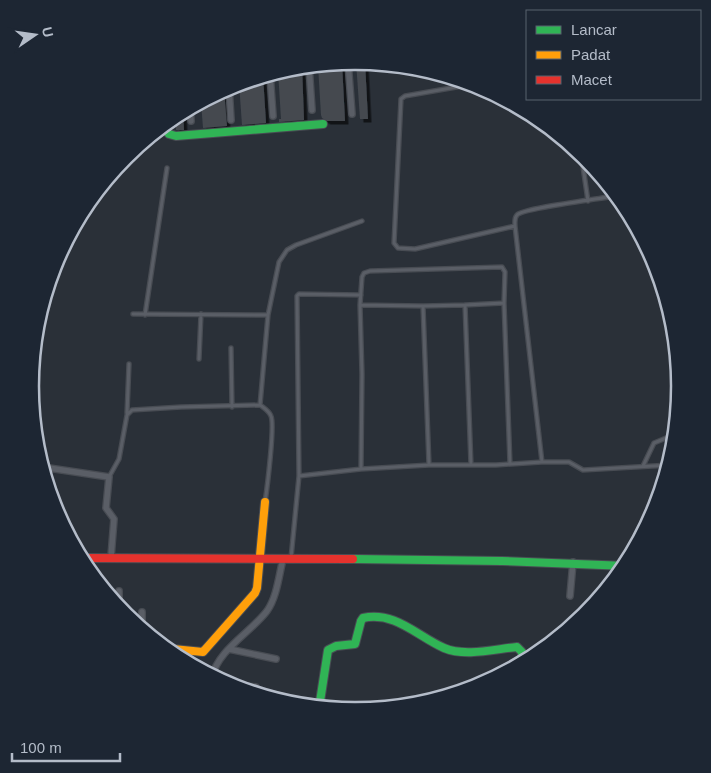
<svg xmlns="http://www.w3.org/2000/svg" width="711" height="773" font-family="Helvetica,sans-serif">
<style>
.building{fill:#444950;filter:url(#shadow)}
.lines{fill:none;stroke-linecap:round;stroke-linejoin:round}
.lane-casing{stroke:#484c53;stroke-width:5.5}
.street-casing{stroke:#484c53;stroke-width:8}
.fast-casing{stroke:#484c53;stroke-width:10}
.slow-casing{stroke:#484c53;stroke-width:10}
.jam-casing{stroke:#484c53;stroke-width:10}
.lane{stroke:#5a5e66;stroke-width:3}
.street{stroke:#5a5e66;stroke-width:5.5}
.fast{stroke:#30b455;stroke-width:8}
.slow{stroke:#ff9f0a;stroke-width:8}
.jam{stroke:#e5322d;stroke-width:8}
.rim{fill:none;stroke:#b4bcc9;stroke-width:2.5}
</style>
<defs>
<filter id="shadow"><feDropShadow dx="3.5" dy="3.5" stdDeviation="0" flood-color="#0009"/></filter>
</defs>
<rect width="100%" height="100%" fill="#2a3038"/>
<!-- building -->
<path class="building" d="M356,61L365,62L368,119H360Z
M342,63L345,121H327L322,118L321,115L318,65Z
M302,66L304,120L279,122V119H281L278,71Z
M263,76L266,123L242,125L239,83Z
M224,89L227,126L203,128L201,102Z
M183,111L184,130H176V115Z"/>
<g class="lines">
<defs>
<path id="lane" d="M474,84L405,96L401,99L394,243L398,248L415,249L515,226C515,222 514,218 517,215C523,208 600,199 614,196
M581,153L588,201
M613,190L617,203L621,206H626
M515,226L542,462
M360,305L423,306L429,465
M465,305L504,303L510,464
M423,306L465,305L471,465
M133,314L268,315
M145,315L167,168
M231,348L232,407
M199,359L201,314
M260,405L268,315L279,262L287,250L296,245L362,221
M127,413L129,364
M643,466L654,443L666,438L676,437
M361,469L362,374L360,305L362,277L364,273L370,271L502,267L505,272L504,303
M299,476L361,469L429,465H496L542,462H569L583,470L670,465
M109,477L119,459L127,415L132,410L181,407L260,405C264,408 269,411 271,416C275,425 267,489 265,502
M291,558L299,476L297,296L299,294L361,295"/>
<path id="street" d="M348,62L352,114
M309,66L312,110
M270,74L273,116
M229,87L231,120
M190,108L191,121
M42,467L109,477L106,508L114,519L111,557
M119,591V609
M570,596L573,562
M142,612V630
M229,649L276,659
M212,677C218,650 250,633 267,611C277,597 279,575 283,559
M226,685L256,687L259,694L268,696"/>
<path id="fast" d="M162,126L169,134L176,136L323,124
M353,559L502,561L627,566
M319,708L328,650L336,646L355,644L361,621L363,618C395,611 417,636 444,648C465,657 495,649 517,647L522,652L523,665"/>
<path id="slow" d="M163,648L203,652L255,593L257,588L265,502"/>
<path id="jam" d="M80,558L353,559"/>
</defs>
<!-- lane casing -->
<use href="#lane" class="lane-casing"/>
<!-- street casing -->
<use href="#street" class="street-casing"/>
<!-- fast casing -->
<use href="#fast" class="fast-casing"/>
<!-- slow casing -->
<use href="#slow" class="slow-casing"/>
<!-- jam casing -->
<use href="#jam" class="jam-casing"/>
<!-- lane -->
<use href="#lane" class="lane"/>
<!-- street -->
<use href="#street" class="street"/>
<!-- fast -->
<use href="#fast" class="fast"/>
<!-- slow -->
<use href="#slow" class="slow"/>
<!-- jam -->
<use href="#jam" class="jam"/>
</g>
<!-- crop -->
<path d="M0 0H711V773H0ZM39 386a316 316 0 1 1 632 0a316 316 0 1 1-632 0Z" fill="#1d2633" fill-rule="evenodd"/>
<path class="rim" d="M39 386a316 316 0 1 1 632 0a316 316 0 1 1-632 0Z"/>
<!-- legend -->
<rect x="526" y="10" width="175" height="90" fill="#1d2633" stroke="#59626f"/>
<rect x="536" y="26" width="25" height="8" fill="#30b455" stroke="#59626f"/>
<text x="571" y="35" font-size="15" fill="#b4bcc9">Lancar</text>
<rect x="536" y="51" width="25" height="8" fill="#ff9f0a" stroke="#59626f"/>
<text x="571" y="60" font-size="15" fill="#b4bcc9">Padat</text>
<rect x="536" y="76" width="25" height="8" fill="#e5322d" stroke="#59626f"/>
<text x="571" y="85" font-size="15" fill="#b4bcc9">Macet</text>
<!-- north arrow -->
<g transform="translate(35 35) rotate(77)" stroke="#1d2633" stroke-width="4" paint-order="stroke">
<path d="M0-4L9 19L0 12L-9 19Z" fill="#b4bcc9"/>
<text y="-8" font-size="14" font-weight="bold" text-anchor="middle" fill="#b4bcc9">U</text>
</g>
<!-- scale -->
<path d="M12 753v8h108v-8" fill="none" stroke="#b4bcc9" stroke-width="2.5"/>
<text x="20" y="753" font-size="15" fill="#b4bcc9" stroke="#1d2633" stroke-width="4" paint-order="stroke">100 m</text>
</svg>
